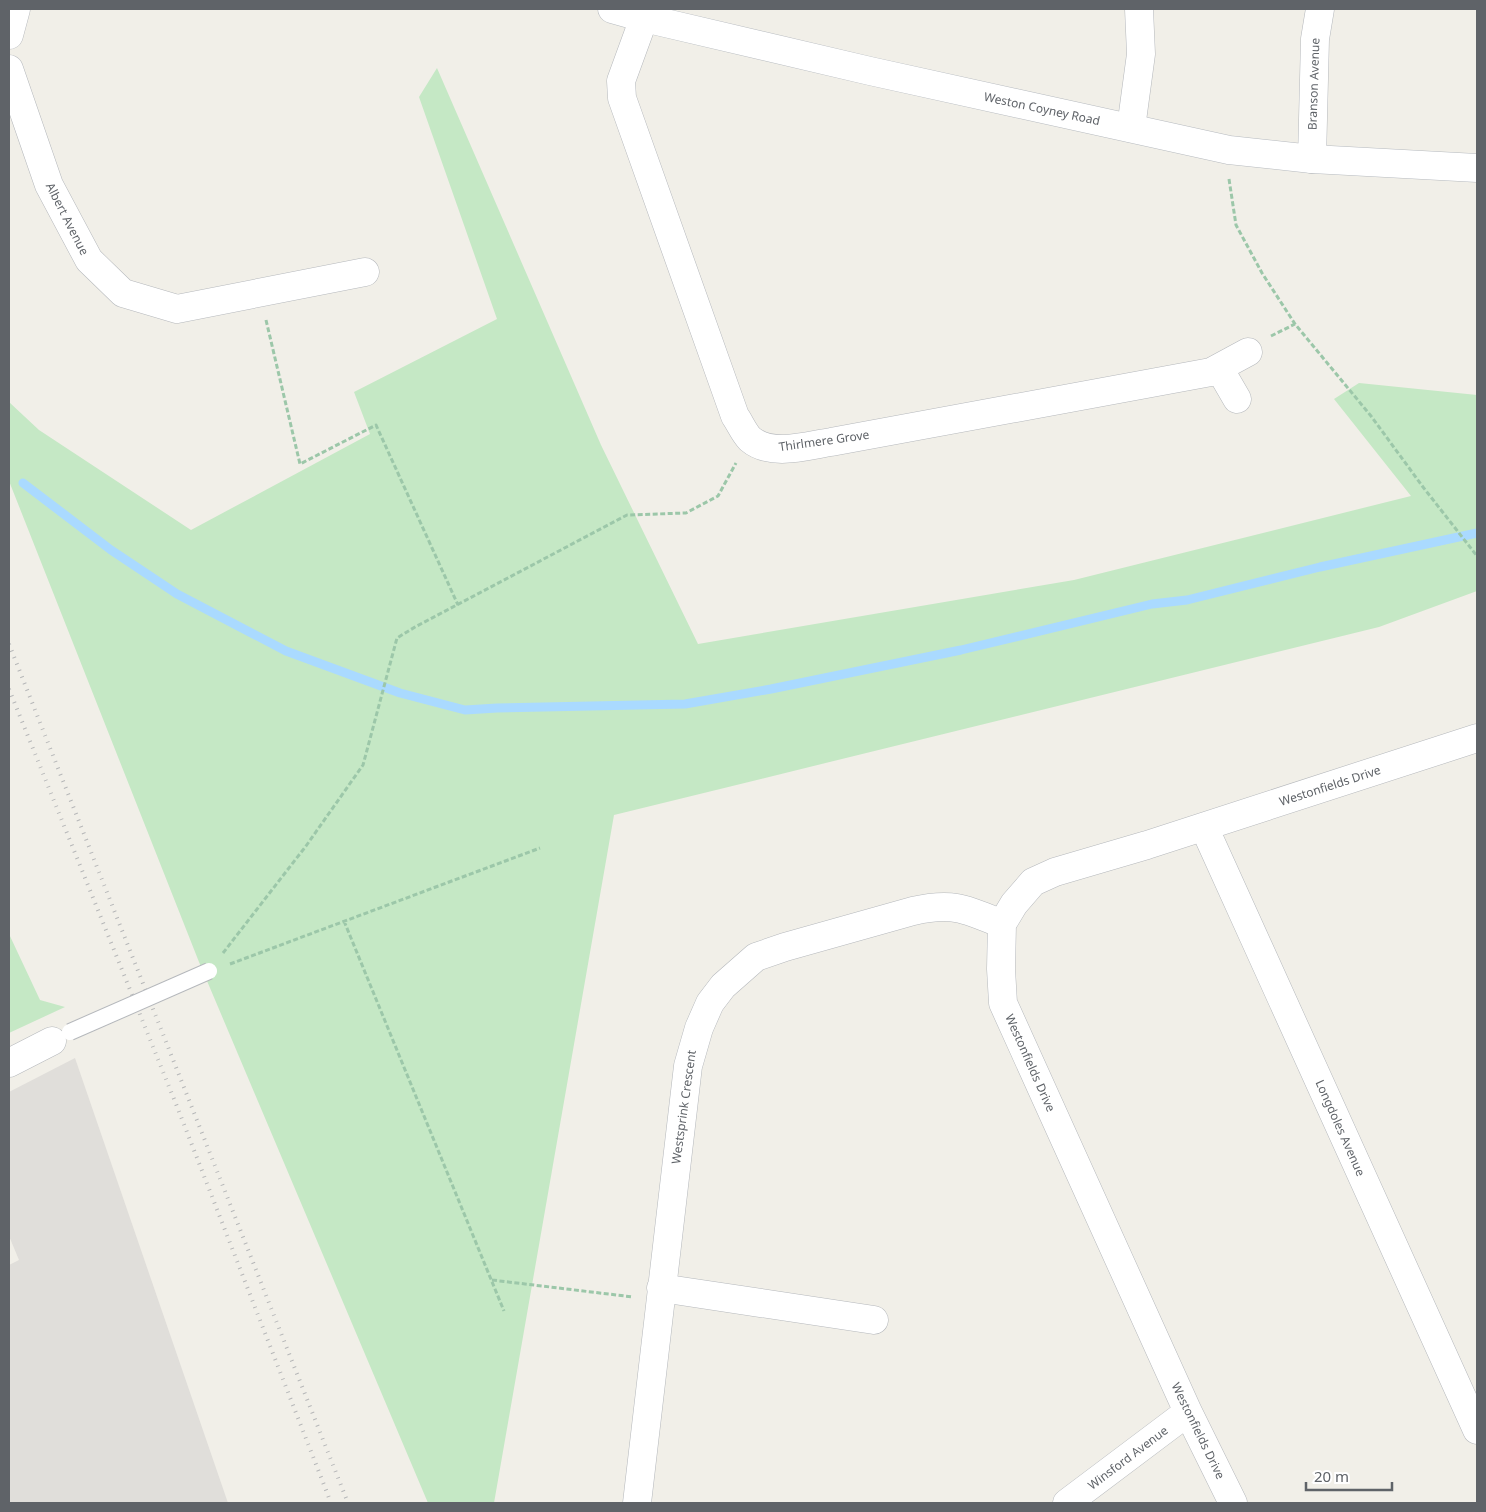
<svg xmlns="http://www.w3.org/2000/svg" width="1486" height="1512" font-family="'Noto Sans',sans-serif">
<style>
.industrial{fill:#e0deda}
.green{fill:#c5e8c5}
.lines{fill:none;stroke-linecap:round;stroke-linejoin:round}
.stream{stroke:#aadaff;stroke-width:9}
.street-casing{stroke:#b5b8bc;stroke-width:29}
.secondary-casing{stroke:#b6babf;stroke-width:29}
.path{stroke:#9cc7a9;stroke-width:3;stroke-dasharray:5 2.5;stroke-linecap:butt}
.street{stroke:#fff;stroke-width:28}
.secondary{stroke:#fff;stroke-width:28}
.rail{stroke:#b6b7b8;stroke-width:4;stroke-dasharray:1 6;stroke-linecap:butt}
.lane-bridge-casing{stroke:#b5b8bc;stroke-width:18;stroke-linecap:butt}
.lane-bridge{stroke:#fff;stroke-width:16}
.labels{text-anchor:middle;stroke-width:4.5;stroke-linejoin:round;paint-order:stroke}
.street-label{font-size:12px;fill:#5f6368;stroke:#fff}
</style>
<rect width="100%" height="100%" fill="#f1efe8"/>
<!-- industrial -->
<path class="industrial" d="M75,1058L228,1503H9V1265L19,1260L9,1236V1092Z"/>
<!-- green -->
<path class="green" d="M437,68L601,445L698,644L1074,580L1411,496L1334,399L1359,383L1477,395V591L1379,627L614,815L494,1503H428L199,962L9,481V402L39,430L191,530L370,434L354,392L497,319L419,97Z
M9,934L40,1000L65,1007L9,1033Z"/>
<g class="lines">
<!-- stream -->
<path class="stream" d="M23,483L111,550L177,594L286,651L400,693L465,710L497,708L685,704L771,689L961,650L1152,604L1187,600L1320,567L1477,533"/>
<defs>
<path id="street" d="M644,18L621,81L622,98L735,416C740,423 744,433 750,439C771,457 806,446 831,442L1211,372L1248,352
M9,35L16,9
M9,69L49,185L89,260L123,293L177,309L365,272
M1131,128L1141,54L1139,9
M1312,159L1315,39L1320,9
M1219,368L1237,399
M1204,827L1477,1430
M9,1063L52,1041
M661,1288L874,1320
M637,1503L688,1066L699,1028L710,1003L723,986L756,957L785,947L913,911C953,902 966,909 1002,924
M1067,1503L1188,1412
M1233,1503L1188,1412L1003,1003L1001,969L1002,924L1014,904L1033,882L1055,872L1147,845L1477,738"/>
<path id="secondary" d="M612,9L644,18L870,71L1229,150L1312,159L1477,168"/>
</defs>
<!-- street casing -->
<use href="#street" class="street-casing"/>
<!-- secondary casing -->
<use href="#secondary" class="secondary-casing"/>
<!-- path -->
<path class="path" d="M1229,179L1236,225L1262,273L1295,324L1371,416L1423,487L1477,556
M266,320L300,464L376,425L458,605
M1271,336L1295,324
M344,921L504,1311
M223,953L306,846L363,765L397,638L415,627L627,515L686,513L718,496L736,463
M230,964L540,848
M492,1280L633,1297"/>
<!-- street -->
<use href="#street" class="street"/>
<!-- secondary -->
<use href="#secondary" class="secondary"/>
<!-- rail -->
<path class="rail" d="M9,644L348,1503
M9,689L178,1109L331,1503"/>
<defs>
<path id="lane-bridge" d="M70,1032L209,971"/>
</defs>
<!-- lane-bridge casing -->
<use href="#lane-bridge" class="lane-bridge-casing"/>
<!-- lane-bridge -->
<use href="#lane-bridge" class="lane-bridge"/>
</g>
<g class="labels">
<!-- street labels -->
<g class="street-label">
<text transform="translate(1314 84) rotate(-88)" y="4">Branson Avenue</text>
<text transform="translate(1042 109) rotate(12)" y="4">Weston Coyney Road</text>
<text transform="translate(67 219) rotate(63)" y="4">Albert Avenue</text>
<text transform="translate(824 441) rotate(-8)" y="4">Thirlmere Grove</text>
<text transform="translate(1330 786) rotate(-18)" y="4">Westonfields Drive</text>
<text transform="translate(1030 1063) rotate(66)" y="4">Westonfields Drive</text>
<text transform="translate(684 1107) rotate(-82)" y="4">Westsprink Crescent</text>
<text transform="translate(1340 1128) rotate(66)" y="4">Longdoles Avenue</text>
<text transform="translate(1198 1431) rotate(64)" y="4">Westonfields Drive</text>
<text transform="translate(1128 1458) rotate(-37)" y="4">Winsford Avenue</text>
</g>
</g>
<!-- border -->
<rect width="1486" height="1512" fill="none" stroke="#5f6368" stroke-width="20"/>
<!-- scale -->
<path d="M1306 1482v8h86v-8" fill="none" stroke="#5f6368" stroke-width="2.5"/>
<text x="1314" y="1482" font-size="15" fill="#5f6368" stroke="#ffffff" stroke-width="4" paint-order="stroke">20 m</text>
</svg>
